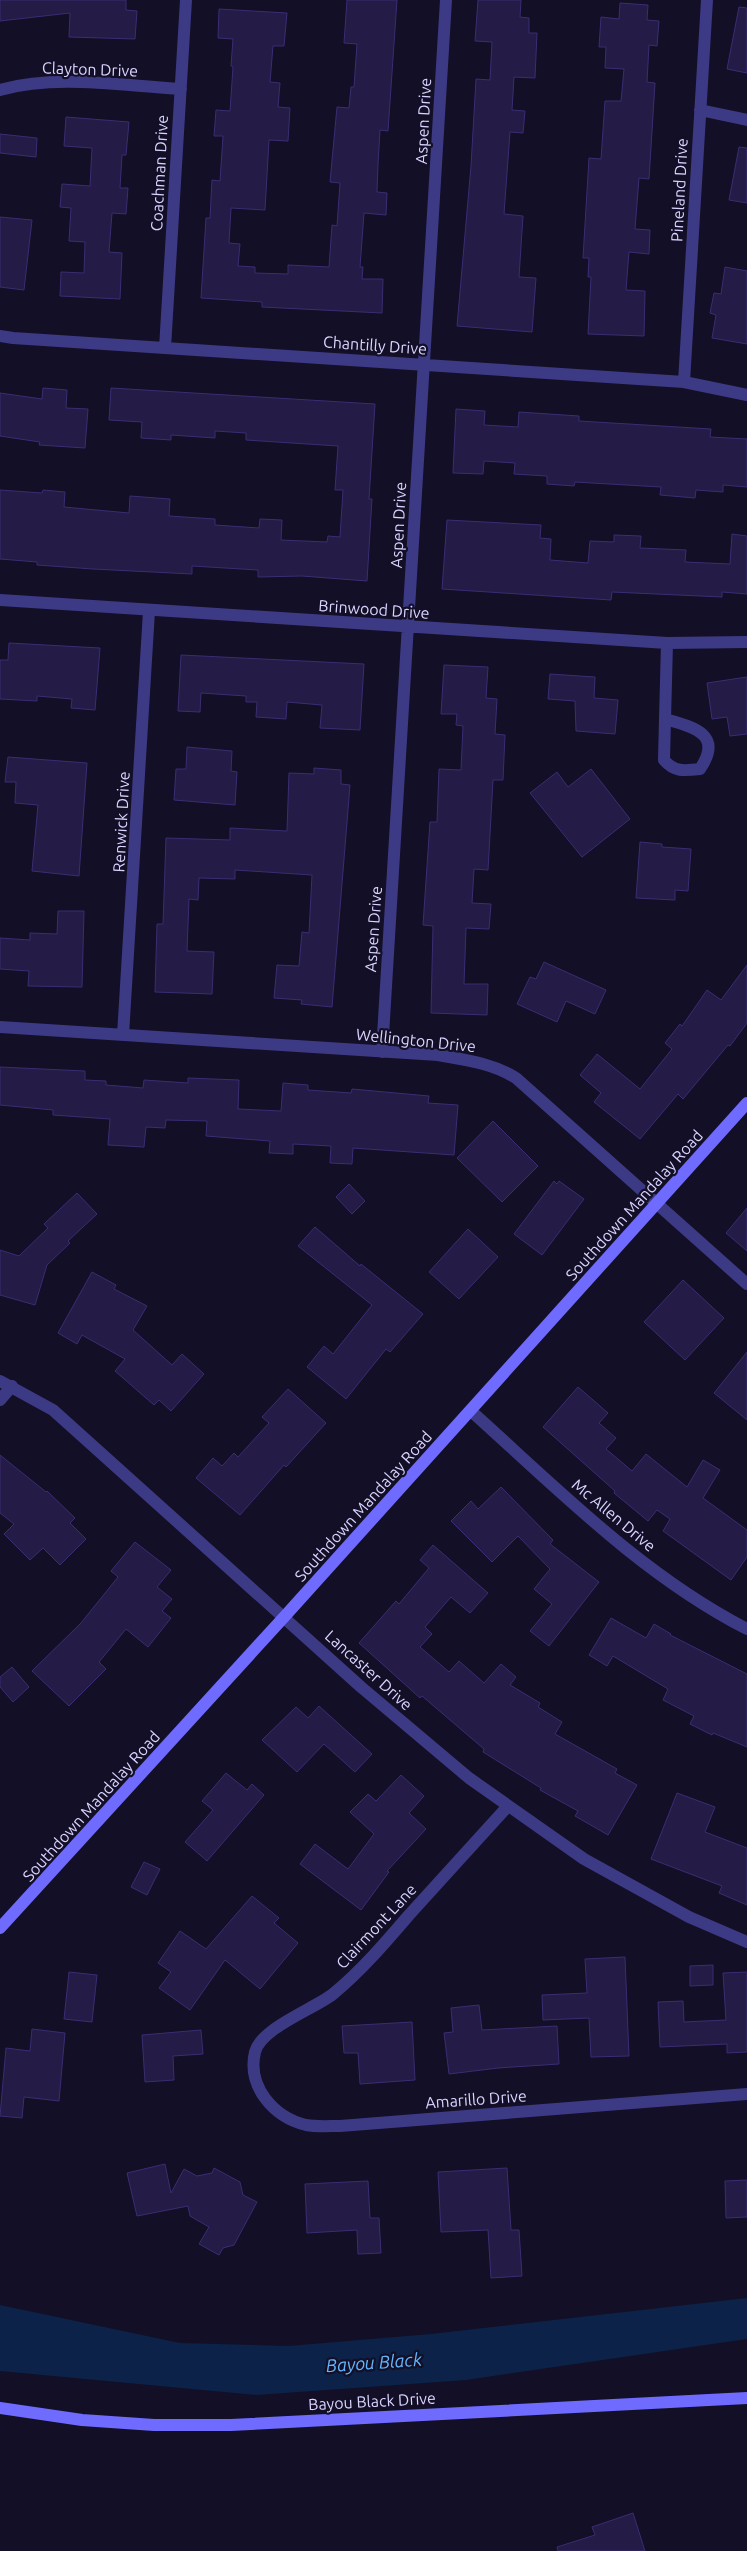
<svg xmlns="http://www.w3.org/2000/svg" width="747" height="2551" font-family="Ubuntu,sans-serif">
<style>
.water{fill:#0c2248}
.building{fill:#241b47;stroke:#3b2d73}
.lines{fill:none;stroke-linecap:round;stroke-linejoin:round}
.street{stroke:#3d3a85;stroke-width:12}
.secondary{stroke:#6f6bff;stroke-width:12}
.labels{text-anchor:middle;stroke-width:4.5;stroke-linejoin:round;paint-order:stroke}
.street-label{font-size:16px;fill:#d9d4ff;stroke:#130f26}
.water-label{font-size:18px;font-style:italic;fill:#62b6ff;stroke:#130f26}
</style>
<rect width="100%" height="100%" fill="#130f26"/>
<!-- water -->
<path class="water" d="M747,2298V2339L466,2380L257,2395L0,2371V2305L180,2343L288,2346L431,2334Z"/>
<!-- building -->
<path class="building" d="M0,0H126V10L137,11L135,39L69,37L70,13L0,21Z
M347,0H397L388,131L380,130L378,164L377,192L387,193L386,215L364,213L360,267H363L362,279H383L382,313L262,307V302L201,298L206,218H210L212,180L220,181L223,136H214L216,110L230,111L233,67L231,66L233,39L218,38L219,9L287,13L284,46H273L270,82L280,83L278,107L290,108L288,141L269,140L265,210L231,208L229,243L240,244L238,266L255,267V273L288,274V265L329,267L332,225L337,226L340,183L330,182L337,107L349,108L351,87H354L357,44L344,43Z
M478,0H521L520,17L529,18V33H537L535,78L514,77L512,110L525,111L523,133L510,132L504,214L523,216L519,277L536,278L532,332L457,326L471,166L476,79L490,80L492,42L475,41Z
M620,3L648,5L647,20L659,21L657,46L649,45L647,82L655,83L649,179L639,178L635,229L650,230L649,254L629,252L626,290L645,291L644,336L588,334L591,277H588L589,258H583L589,158L601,159L605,101H621L624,69L605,68L606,47H599L601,17L619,19Z
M739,7L747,8V73L727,69Z
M66,117L129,122L126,155H122L120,188H128L126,214L112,213L109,252L122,253L120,299L60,296L61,272L84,273L85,242L69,241L71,208L60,207L62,184L90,186L92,148L64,146Z
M0,134L37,138L36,157L0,153Z
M739,147L747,148V203L729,200Z
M0,217L32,220L24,290L0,287Z
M725,267L747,271V344L712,338L716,315L710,313L714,293L721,294Z
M43,388L67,390L66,408L88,409L85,448L39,445L40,442L0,436V393L42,399Z
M111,388L375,404L369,499H372L367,581L302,576L258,577V570L192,566V574L93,569L37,565V562L0,559V490L42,493L43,490L65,492L64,507L129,513L130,496L170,499L169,516L215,519V525L259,528L260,519L282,520L281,540L327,542L328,536L340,537L343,490H335L338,446L246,440V433L215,431V438L171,435V440L141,438L142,422L109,420Z
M456,409L485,411L484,425L518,427L519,412L579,416V421L711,429L710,437L747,439V487L723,485V492L696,490L695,498L660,495L661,487L575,482L574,486L547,484V476L514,474L515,463L484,461L483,474L453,473Z
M447,520L541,525L540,538L551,539L550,560L588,563L590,541L614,542V535L641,536L640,548L686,550L685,562L730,564L732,534L747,536V594L722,592V597L612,592L611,600L442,589Z
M9,643L100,648L95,710L71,708L72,699L37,696V701L0,699V660H8Z
M181,655L364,664L360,730L320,728L322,705L287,702L286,719L256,717L257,702H246V696L201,693L200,712L178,711Z
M444,665L488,667L486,698L497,699L495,734L505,735L503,780H493L488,870L474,869L472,903L491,904L489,929L466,928L464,984H488L487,1015L431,1013L433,926L423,925L430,822H437L439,769L461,770L463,726L456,725L457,714H441Z
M550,674L595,677L594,698L618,700L615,734L576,731L575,701L548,699Z
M747,677V734L730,736L727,717L712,719L707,683Z
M187,747L232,751L231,771L237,772L235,805L174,800L176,769H186Z
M8,757L87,763L79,876L32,871L38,805L15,803L16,782H5Z
M314,768L341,770V784L350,785L332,1007L301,1004L302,1000L274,998L277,965L299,966L302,932L309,933L312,875L235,870V879L199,878L198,900L189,899L187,951L214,952L212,994L155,992L157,924H163L166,838L230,840V828L287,831L289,773L314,774Z
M591,769L630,819L582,857L530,793L557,772L568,787Z
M640,842L662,844V847L691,849L688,891L675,890V900L636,898Z
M58,911H84L82,987L28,986L29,971L0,969V938L30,940V933L57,934Z
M544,962L606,990L595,1014L566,1001L557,1022L517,1004L530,977L536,979Z
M747,965V1023L730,1046L728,1045L683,1099L678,1094L640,1139L594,1102L601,1093L580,1075L597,1054L640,1089L672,1049L665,1043L680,1024L682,1026L707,990L721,1000Z
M0,1067L85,1071V1080L106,1081V1085L143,1088L144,1080L188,1083V1078L239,1080L238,1109L281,1111L283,1083L308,1085V1090L351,1093L352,1089L429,1096L428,1103L458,1105L454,1155L353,1148L352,1164L330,1163L331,1146L293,1144V1154L269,1153L270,1141L206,1136L207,1121L166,1120L165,1128L146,1127L144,1147L108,1145L110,1119L53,1115V1110L0,1105Z
M493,1121L538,1166L502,1202L457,1158Z
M554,1181L557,1184L559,1181L584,1199L542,1255L514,1234Z
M349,1184L365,1201L352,1214L336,1197Z
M77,1193L97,1214L68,1241L70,1243L47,1265L35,1305L0,1295V1250L19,1256L48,1228L44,1224Z
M747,1208V1251L726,1233Z
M315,1227L360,1266L361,1264L423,1314L390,1352L386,1349L346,1399L307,1367L324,1346L333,1354L372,1305L298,1246Z
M468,1229L498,1257L459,1299L429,1272Z
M92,1272L116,1285L114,1289L147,1306L133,1330L172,1365L182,1354L204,1374L171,1411L159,1400L154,1405L115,1371L125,1359L82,1335L77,1344L58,1333Z
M683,1280L724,1318L685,1360L644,1322Z
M747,1352V1420L714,1393Z
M578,1387L608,1413L599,1423L616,1438L606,1449L632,1471L646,1454L687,1487L703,1460L720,1470L703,1498L747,1530V1557L731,1580L663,1531L670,1519L657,1510L648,1521L614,1493L615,1491L543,1427Z
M288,1389L326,1423L286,1467L284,1465L240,1515L196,1478L213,1458L222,1466L234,1453L238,1457L269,1423L262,1417Z
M0,1455L46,1492L47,1491L75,1518L70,1523L86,1539L60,1565L43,1548L30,1560L4,1534L14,1524L0,1513Z
M501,1487L553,1540L550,1544L599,1582L549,1646L530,1631L552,1604L534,1589L550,1569L518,1536L492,1562L451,1521L471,1501L478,1509Z
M135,1542L171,1570L157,1587L172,1599L162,1611L171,1618L148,1647L126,1629L99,1662L106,1669L69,1706L32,1671L81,1623L118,1577L111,1571Z
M433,1545L488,1593L470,1613L451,1597L425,1627L432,1634L420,1647L449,1672L459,1661L484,1683L501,1664L516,1677L510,1685L540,1703L538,1707L562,1722L555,1734L617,1769L615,1773L637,1785L608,1835L575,1816L578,1811L540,1790L541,1788L483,1752L484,1749L422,1696L420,1698L359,1643L396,1601L399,1604L429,1568L420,1560Z
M611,1618L646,1638L654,1624L671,1634L670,1635L747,1674V1747L713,1733L712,1735L690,1724L694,1716L663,1700L668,1689L613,1656L607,1666L589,1655Z
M12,1667L29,1687L13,1702L0,1687V1677Z
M319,1706L372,1754L355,1772L324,1744L297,1772L262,1740L296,1707L308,1718Z
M226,1773L247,1790L252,1784L264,1795L207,1861L185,1842L213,1810L202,1801Z
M401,1775L424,1796L409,1813L426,1829L387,1871L389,1872L361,1910L300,1864L315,1844L348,1869L374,1834L350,1812L368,1794L376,1801Z
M677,1793L715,1807L705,1832L747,1848V1905L719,1893L722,1886L651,1859Z
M144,1862L160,1869L147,1895L131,1887Z
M252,1896L279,1918L274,1923L298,1943L260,1989L225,1960L190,2010L159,1988L171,1972L158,1963L180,1931L206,1949Z
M625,1957L629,2056L591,2057L589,2018L543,2020L542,1995L587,1993L585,1959Z
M713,1965V1985L690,1986V1966Z
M69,1972L97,1975L92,2022L64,2019Z
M747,1972V2052L727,2053V2044L660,2047L658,2002L683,2001L684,2022L726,2020L723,1973Z
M479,2005L482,2030L557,2026L559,2064L498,2068L449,2074L444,2033L453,2032L451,2008Z
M412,2022L415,2080L360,2084L358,2053H344L342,2026Z
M32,2029L65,2033L59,2101L24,2097L22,2118L0,2116L6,2048L30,2051Z
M201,2030L203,2054L173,2056L174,2080L145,2082L142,2035Z
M165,2164L171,2193L184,2169L197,2176L212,2173L214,2168L240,2182L243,2195L257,2202L234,2245L223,2248L219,2255L199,2244L209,2227L190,2216L188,2206L137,2216L127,2173Z
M507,2168L511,2230H519L522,2276L491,2278L488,2230L441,2232L438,2172Z
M747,2180V2217L726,2218L725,2181Z
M368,2181L370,2218H379L381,2253L358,2254L357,2230L307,2233L305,2184Z
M633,2513L645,2551H558L557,2547L595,2535L592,2527Z"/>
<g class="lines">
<!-- street -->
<path class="street" d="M0,90C57,74 122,86 181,89
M700,110L747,120
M0,336L13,338L684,382L747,395
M165,348L186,0
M684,382L707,0
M0,600L667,643L747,642
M665,719C693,727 724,734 700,769C684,771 674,772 664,760Z
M665,719L667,643
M0,1027L438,1055C466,1060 492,1063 516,1078L747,1284
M123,1035L149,611
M382,1052L446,0
M0,1381L53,1410L361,1687L469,1778L584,1859L689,1917L747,1942
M0,1400L12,1386
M471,1411C558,1489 642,1575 747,1629
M508,1806C475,1842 442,1879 409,1915C385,1943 361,1971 333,1994C314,2009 261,2028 255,2052C247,2086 273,2117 306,2125C316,2127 329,2126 340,2126L747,2094"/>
<!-- secondary -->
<path class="secondary" d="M0,1928L285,1616L747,1103
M0,2408L82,2420L154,2425H231L747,2398"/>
</g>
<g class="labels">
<!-- street labels -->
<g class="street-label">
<text transform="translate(90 69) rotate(2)" y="6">Clayton Drive</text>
<text transform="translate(423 121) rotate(-87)" y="6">Aspen Drive</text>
<text transform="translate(159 173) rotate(-87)" y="6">Coachman Drive</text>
<text transform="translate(679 190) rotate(-87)" y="6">Pineland Drive</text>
<text transform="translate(375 345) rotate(4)" y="6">Chantilly Drive</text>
<text transform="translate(398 525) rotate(-87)" y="6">Aspen Drive</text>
<text transform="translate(374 609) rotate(4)" y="6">Brinwood Drive</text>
<text transform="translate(121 822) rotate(-87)" y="6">Renwick Drive</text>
<text transform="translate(373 929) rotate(-86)" y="6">Aspen Drive</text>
<text transform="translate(416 1040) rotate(6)" y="6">Wellington Drive</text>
<text transform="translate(634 1205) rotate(-48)" y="6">Southdown Mandalay Road</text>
<text transform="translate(363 1506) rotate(-48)" y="6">Southdown Mandalay Road</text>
<text transform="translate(614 1515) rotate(40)" y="6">Mc Allen Drive</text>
<text transform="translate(369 1670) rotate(42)" y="6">Lancaster Drive</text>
<text transform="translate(91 1806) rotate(-48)" y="6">Southdown Mandalay Road</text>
<text transform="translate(376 1926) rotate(-47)" y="6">Clairmont Lane</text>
<text transform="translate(476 2099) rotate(-4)" y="6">Amarillo Drive</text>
<text transform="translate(372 2401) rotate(-3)" y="6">Bayou Black Drive</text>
</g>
<!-- water labels -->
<g class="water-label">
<text transform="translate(374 2363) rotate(-4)" y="6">Bayou Black</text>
</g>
</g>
</svg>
